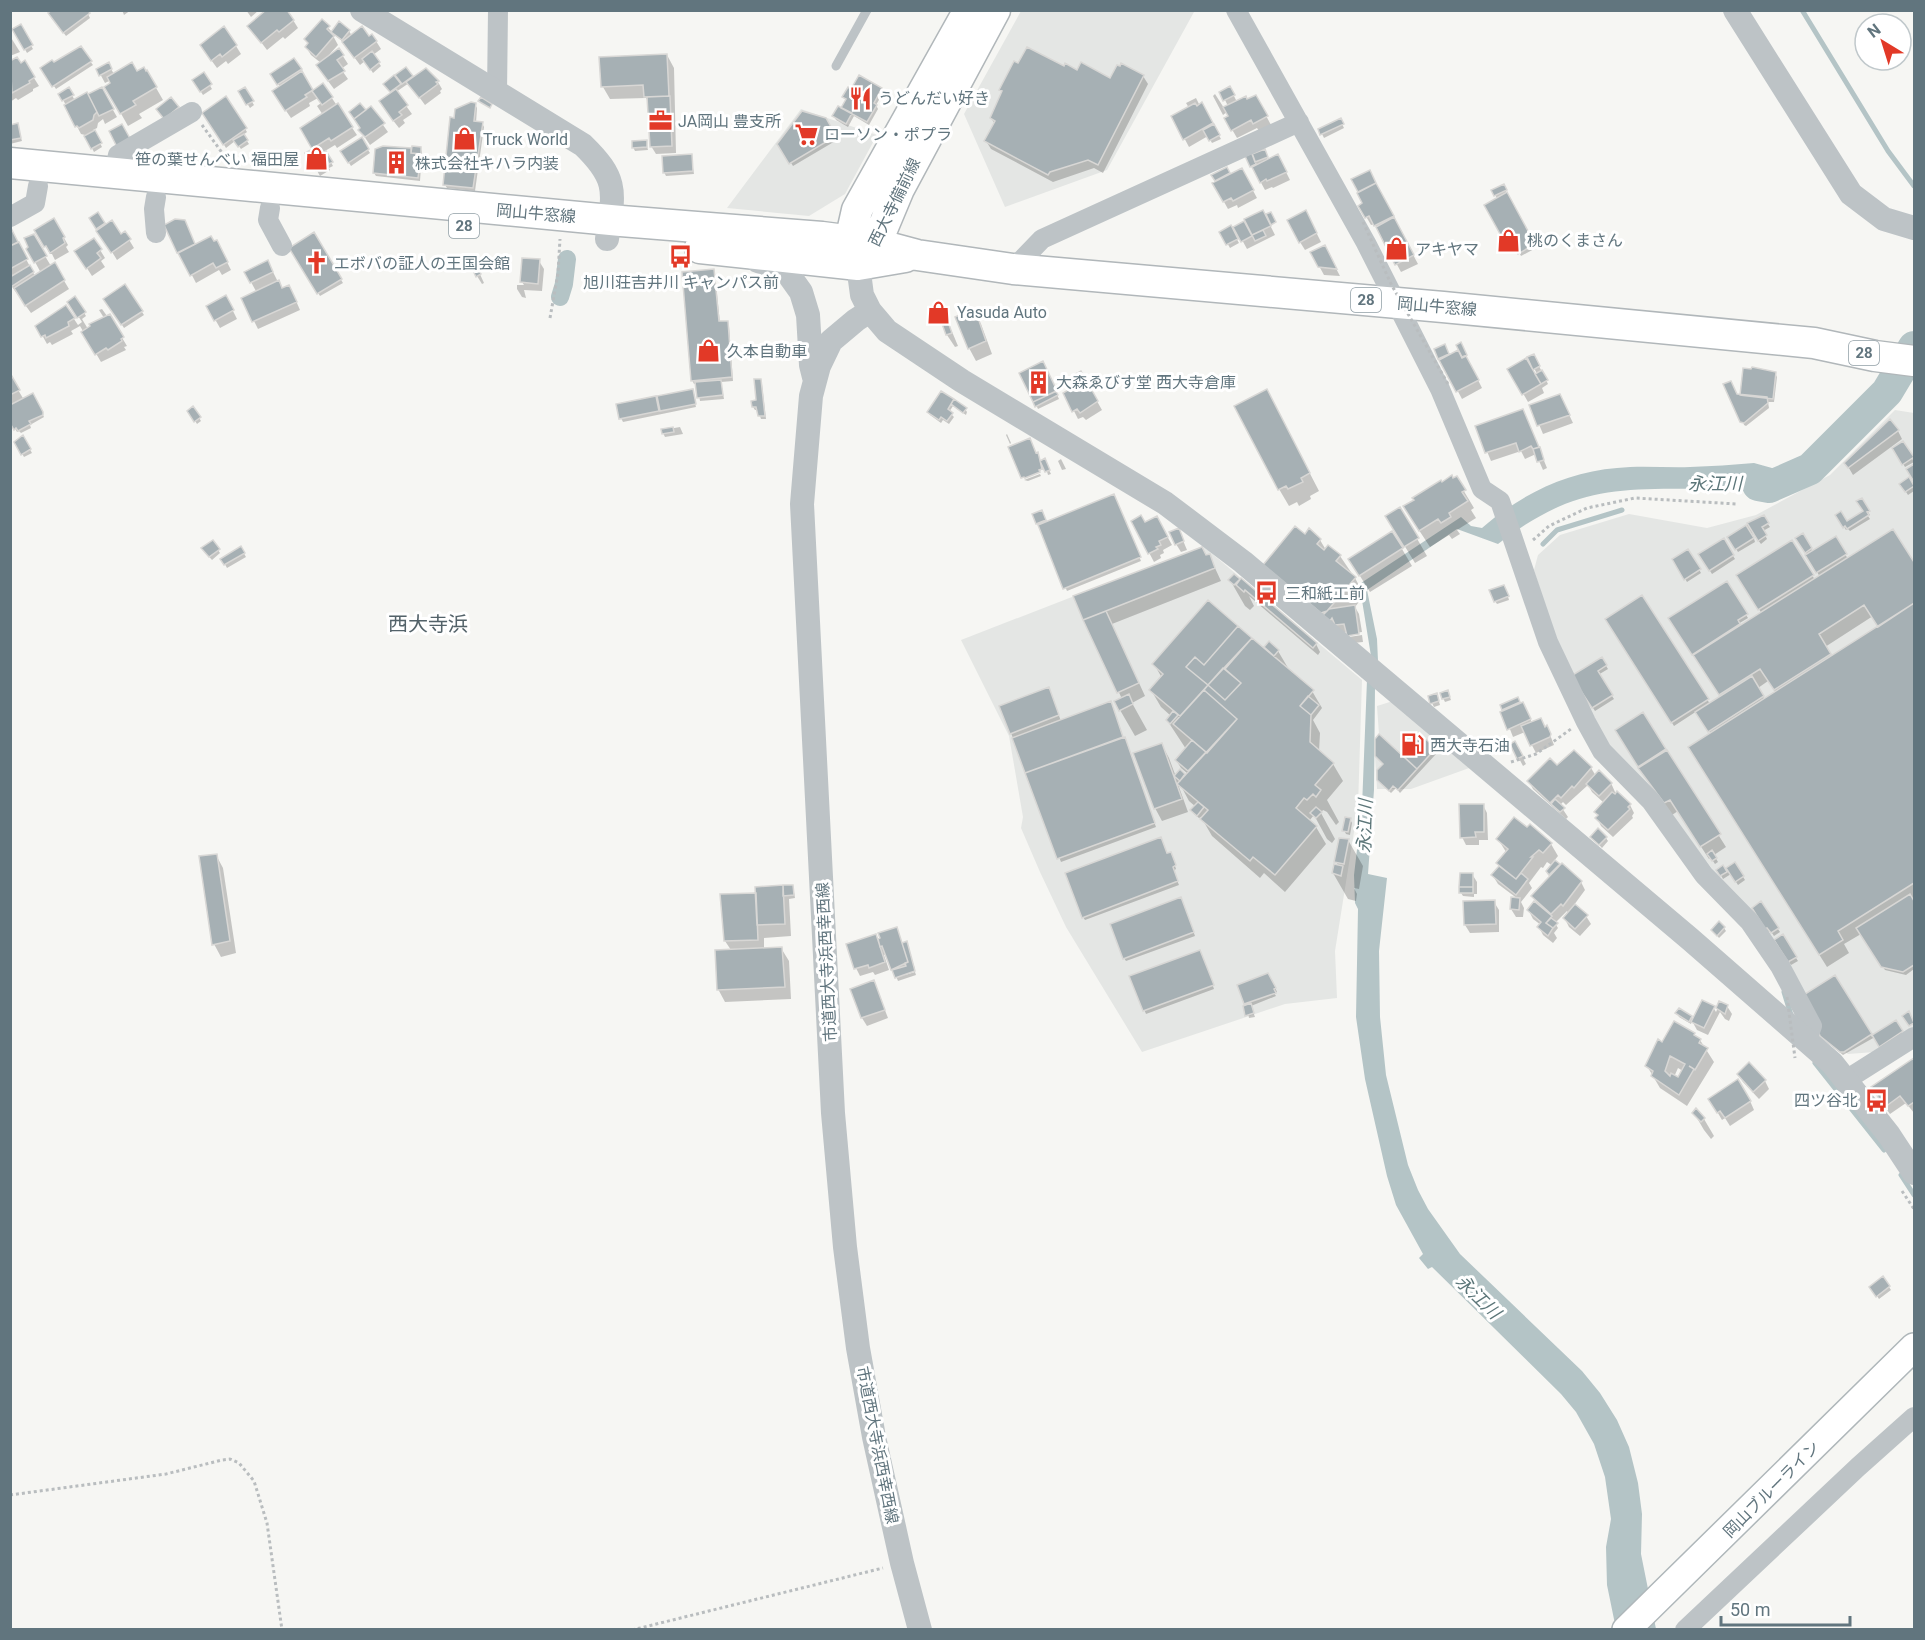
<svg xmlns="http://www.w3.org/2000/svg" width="1925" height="1640" font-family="Roboto,'Noto Sans JP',sans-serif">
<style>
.built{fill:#e4e6e4}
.water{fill:#b4c4c6}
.shadow{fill:#0003;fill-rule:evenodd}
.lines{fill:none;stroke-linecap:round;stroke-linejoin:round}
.stream{stroke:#b4c4c6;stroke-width:5}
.canal{stroke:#b4c4c6;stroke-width:18}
.river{stroke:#b4c4c6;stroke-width:32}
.building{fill:#a6b0b4;stroke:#d8d7d5;stroke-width:1.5;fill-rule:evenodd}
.secondary-casing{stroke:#afb7ba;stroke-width:30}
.primary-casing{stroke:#b1b7ba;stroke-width:33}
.path{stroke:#b9bdbf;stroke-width:3;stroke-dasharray:3 3;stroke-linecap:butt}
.service{stroke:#bdc3c6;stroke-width:9}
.minor{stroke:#bdc3c6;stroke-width:20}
.tertiary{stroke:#bdc3c6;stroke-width:24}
.secondary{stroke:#fff;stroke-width:27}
.primary{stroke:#fff;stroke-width:30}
.path-bridge{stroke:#b9bdbf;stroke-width:3;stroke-dasharray:3 3;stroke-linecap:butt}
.labels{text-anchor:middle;stroke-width:6;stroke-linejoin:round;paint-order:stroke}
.shield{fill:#fff;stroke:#909ea5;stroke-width:1.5}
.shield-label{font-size:15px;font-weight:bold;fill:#61757e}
.poi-label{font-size:16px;fill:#61757e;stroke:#fff;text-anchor:start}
.street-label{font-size:16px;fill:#61757e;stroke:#fff}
.water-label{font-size:18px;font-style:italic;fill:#5c7679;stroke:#fff}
.quarter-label{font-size:20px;fill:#536269;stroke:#fff}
</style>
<rect width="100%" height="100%" fill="#f6f6f3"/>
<!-- built -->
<path class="built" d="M1193,10L1194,12L1107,170L1005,207L964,114L1021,11Z
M801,109L877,135L845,194L809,216L727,208Z
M1895,410L1914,413V1028L1875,1052L1848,1054L1821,1033L1789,965L1773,939L1719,878L1668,810L1606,743L1556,640L1534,570L1538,555L1560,535L1629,514L1707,528L1756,515L1830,475Z
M1203,546L1362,680L1358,807L1335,951L1337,998L1285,1004L1142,1052L1066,927L1040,872L1021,828L1023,817L1009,736L961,640Z
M1393,701L1472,767L1411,789H1377L1375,756L1379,734L1377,706Z"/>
<!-- water -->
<path class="water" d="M1754,463L1800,476C1788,481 1775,490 1762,493C1754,494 1744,490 1735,489C1723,489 1711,489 1699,489C1611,488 1570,489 1498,544L1457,529L1367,590L1377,639L1378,661L1375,687L1374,790L1368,874L1387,878L1379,951L1380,1017L1386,1075L1408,1165L1418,1190L1428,1209L1460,1254L1582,1371L1600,1393L1617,1420L1629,1447L1638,1483L1642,1514L1641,1554L1656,1629H1616L1607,1585L1606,1547L1611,1519L1605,1477L1594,1444L1576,1412L1561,1394L1432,1267L1428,1269L1419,1258L1423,1254L1396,1205L1387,1176L1365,1079L1356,1017L1358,909L1355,903L1354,875L1362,807L1367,680L1371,656L1360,588L1361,583L1461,517L1471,526L1482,528C1520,495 1566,472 1617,468C1642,465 1666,468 1690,467C1712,466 1733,465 1754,463Z"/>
<!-- shadow -->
<path class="shadow" d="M54,10H89L87,12L90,18L66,36L52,17Z
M122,10H131L124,15Z
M246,10H259L251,17Z
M293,20L298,28L285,39L283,37L267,50L249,26Z
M322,21L332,32L349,31L352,36L369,38L376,41L381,49L373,55L381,66L373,73L365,61L360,65L343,42L331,32L338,45L327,57L339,50L348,64L341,69L348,79L334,89L322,73L321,63L311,55L306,47Z
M20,26L33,49L27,53L14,29Z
M10,36L20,52L10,56Z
M236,46L241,54L228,64L226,61L217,68L206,53Z
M80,48L93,65L56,89L42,68L54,64Z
M667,55L674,68L676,153L656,154L651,146L649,103L646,98L610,99L603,87Z
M10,62L20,65L24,62L39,86L33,89V91L18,100L16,98L10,102Z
M108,64L114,74L147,72L163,100L139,114L142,118L128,126L106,87L112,84L111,80L105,83L98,70Z
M406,69L413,79L426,70L438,82L442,89L440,91L441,93L425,105L409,83L396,92L412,114L403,120L405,123L399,128L385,110L392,93L385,84Z
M301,70L313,93L323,85L357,135L337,148L335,145L325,151L333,166L329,168L330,170L320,176L307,153L314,150L302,129L323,115L317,106L321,103L318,98L309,103L310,106L291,118L278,99L280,87L272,75Z
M1078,72L1111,80L1143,76L1148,84L1103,173L1094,168L1053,182L991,149L986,141L995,124L991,118L1003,93L1001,90Z
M203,74L212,89L203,95L194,81Z
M1230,88L1237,102L1247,101L1256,97L1271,125L1259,131L1257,128L1237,138L1226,119L1230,117L1227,112L1223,115L1213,96L1215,94L1224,108L1228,106L1221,92Z
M69,89L75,101L101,89L117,117L105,124L103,119L98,123L97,128L93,130L102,147L94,152L85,135L81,134L60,94Z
M244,89L254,105L250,108L240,92Z
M881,89L883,93L876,105L878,109L869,125L854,116L848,127L836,120L834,116L841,110L846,101L844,97Z
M1196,98L1200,106L1202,105L1221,139L1212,143L1208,136L1189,147L1173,117L1189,108L1186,103Z
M226,99L247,132L243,135L249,144L241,149L235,141L226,148L204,113Z
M475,104L477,108L476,123H482L484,127L475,191L447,188L445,185L456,120Z
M371,108L388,132L370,145L360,130L365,113Z
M825,119L837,140L793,166L779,144Z
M1340,120L1344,128L1324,138L1320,130Z
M17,125L22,141L10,144V127Z
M361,139L370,153L351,166L342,152Z
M646,142L648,150L635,151L633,147Z
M383,147L412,150L420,148L422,152L420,181L376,176L374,173Z
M1266,155L1268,160L1282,164L1290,180L1273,188L1272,187L1265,190L1247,157Z
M691,156L694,174L666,176L664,172Z
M1226,169L1230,176L1242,170L1257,198L1238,208L1237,205L1228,209L1214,184L1217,183L1213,175Z
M1369,172L1418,264L1401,272L1375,224L1371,225L1360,206L1364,204L1353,180Z
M1503,186L1536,248L1521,256L1518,250L1512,252L1486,206L1498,200L1493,191Z
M97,214L105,226L121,236L125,233L134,248L117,260L91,218Z
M1267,219L1275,235L1247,249L1235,227L1247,221Z
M54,220L68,245L66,247L69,252L55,260L52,254H50L36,230Z
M1310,220L1321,242L1305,250L1300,242Z
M166,225L188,230L196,246L221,250L231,270L222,275L219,270L196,283Z
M1230,227L1239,243L1230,248L1221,232Z
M10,229L35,276L41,273L28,249L33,236L51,266L54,264L69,289L31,313L10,284Z
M314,235L343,283L320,296L291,248Z
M94,240L105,258L101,261L105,267L92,276L81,259Z
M1312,253L1329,255L1340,276L1324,275Z
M539,261L544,269L542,291L524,290L526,298L522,297L517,289V285H524L522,282Z
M272,270L282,290L293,294L300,310L258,329L254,321L257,293L251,282Z
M713,271L715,274L720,323L727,322L729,326L733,381L721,382L724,399L700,401L697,383L694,384L692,380Z
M479,272L484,283L482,284L477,276Z
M125,286L144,315L124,328L105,299Z
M226,297L237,319L220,328L208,307Z
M75,298L86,316L82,319L88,329L104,318L99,310L102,309L107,316H109L127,346L124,347L126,350L101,362L80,326L71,331L73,334L52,345L50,342L47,344L37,326L66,307L78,325L82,322L69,302Z
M938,304L953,334L958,346L955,347L947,335L935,306Z
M974,311L981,324L992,354L976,361L969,348Z
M1460,344L1482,388L1462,399L1436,350L1445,346L1449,356L1462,360L1465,359L1458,345Z
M1534,356L1548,384L1542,388L1544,393L1528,402L1509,369L1534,376L1537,374L1529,358Z
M1044,367L1059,399L1038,409L1021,374Z
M1081,373L1102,410L1086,420L1083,417L1078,419L1065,393L1072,389Z
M1775,373L1777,377L1774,402H1768L1769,408L1746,426L1744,425L1737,396L1741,397Z
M10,376L24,400L32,395L44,417L30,425L31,428L21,433L19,431L17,432L10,420Z
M760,380L762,384L766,419H761L758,410H755L753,407L757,401Z
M692,391L696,407L623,422L621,418L618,405Z
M942,393L965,409L967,412L966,415L953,406L949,412L954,417L949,424L943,420L941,423L930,415L928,412Z
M1564,404L1573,423L1543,434L1531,405Z
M193,408L201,421L197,424L189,411Z
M1276,408L1319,491L1310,496L1311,499L1299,506L1297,502L1289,506L1279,489Z
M1527,419L1547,468L1543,470L1536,454L1525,459L1521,451L1491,461L1477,427Z
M680,427L683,434L665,437L663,433V430Z
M1898,431L1902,439L1853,475L1846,463Z
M1007,434L1011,443L1010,444L1006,435Z
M23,437L32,453L24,457L16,443Z
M1903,443L1914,462L1905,467L1894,449Z
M1010,448L1037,454L1041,462L1046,464L1051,474L1048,475L1046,468L1023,478Z
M1061,459L1066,469L1062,470L1058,461Z
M1040,474L1041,476L1028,481L1024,480Z
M1456,478L1474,508L1471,510L1476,518L1457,530L1460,534L1452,539L1449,535L1430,547L1415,524L1442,484Z
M1909,479L1914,491L1908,495L1901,484Z
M1115,499L1141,561L1067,591L1034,515L1041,512L1047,523Z
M1861,500L1870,515L1868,516L1870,519L1850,531L1848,529L1846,530L1837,516L1846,523L1865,512Z
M1400,509L1427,556L1415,563L1387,517Z
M1763,517L1770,527L1763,531L1767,539L1761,544L1752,532L1755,542L1738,552L1729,537L1754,520Z
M1157,518L1172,545L1163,550L1164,553L1160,555L1161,558L1154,562L1133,522L1144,523Z
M1893,531L1914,565V900L1913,901L1914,904V969L1906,975L1885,970L1861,934L1844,944L1849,953L1827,967L1697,760L1711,734L1697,711L1674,726L1607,619L1642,597L1710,704L1721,697L1670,619L1726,583L1748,618L1738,624L1740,627L1762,614L1738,576L1792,542L1815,580L1820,577L1797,538L1803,535L1813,552L1835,538L1848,559ZM1873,616L1880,627L1832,658L1825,647ZM1768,681L1776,693L1765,700L1758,688Z
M1305,536L1320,540L1326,550L1340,556L1355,578L1364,595L1355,607L1359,614L1362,632L1348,634V632L1341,633L1275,582Z
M1182,538L1187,550L1181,552L1176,544Z
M1723,540L1735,559L1712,574L1700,555Z
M241,548L246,557L227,568L222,559Z
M1402,549L1412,566L1370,592L1350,560Z
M218,550L220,553L212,560L205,552Z
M1688,551L1701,573L1687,582L1674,560Z
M1209,555L1221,581L1112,624L1145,696L1132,703L1147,730L1135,736L1120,710L1122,699L1075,597Z
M1234,576L1316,644L1320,652L1318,655L1249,596L1254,606L1250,610L1245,606L1230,580Z
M1506,590L1509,600L1497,604L1495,601Z
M1208,602L1270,655L1266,647L1278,651L1291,673L1312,691L1322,708L1313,720L1320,733L1319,752L1333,764L1343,781L1327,800L1339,822L1336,825L1327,812L1323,810L1321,813L1335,839L1332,843L1327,839L1314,815L1309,821L1316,827L1326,844L1285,892L1264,873L1260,878L1212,836L1201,817L1199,818L1194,814L1192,810L1196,807L1189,801L1181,786L1179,787L1188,812L1162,821L1155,808L1162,745L1169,758L1176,777L1180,771L1185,777L1188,774L1181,768L1176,760L1186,749L1167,720L1171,716L1161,707L1151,690L1162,678L1154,664Z
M1362,635L1363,642L1353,643L1349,637Z
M1602,659L1608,669L1598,675L1614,699L1595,711L1573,677Z
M1050,692L1061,721L1112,706L1156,827L1061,862L1011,733Z
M1449,695L1451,700L1445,702L1443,698Z
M1438,698L1440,705L1434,707L1432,703Z
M1517,699L1527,712L1532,723L1547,727L1554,745L1536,753L1525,732L1513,737L1501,706Z
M1643,715L1726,847L1714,855L1718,862L1715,864L1711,858L1709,859L1678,811L1672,815L1648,781L1624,743Z
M1421,737L1437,753L1400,793L1396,788L1391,793L1378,780Z
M1515,743L1526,764L1523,766L1512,745Z
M1557,767L1591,768L1596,776L1611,783L1615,792L1630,805L1634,813L1632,816L1633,818L1613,837L1601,826L1597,818L1598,816L1596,812L1604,803L1592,792L1588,785L1566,805L1563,802L1560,805L1568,817L1566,819L1533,789L1529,781Z
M1483,805L1487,813L1488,840H1479V845H1466L1462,837Z
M1350,819L1352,823L1350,835L1346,834L1344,830Z
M1592,837L1606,838L1608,841L1602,848Z
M1498,839L1551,844L1558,856L1554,861L1581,882L1585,890L1574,905L1586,916L1591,924L1580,936L1569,927L1565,919L1569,914L1567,911L1555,923L1558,928L1554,933L1557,938L1553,943L1543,935L1539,927L1541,925L1533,919L1529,911L1540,908L1533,896L1552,877L1548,872L1553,866L1547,862L1543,868L1541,867L1529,883L1532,888L1521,902L1524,908L1523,917H1516L1511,909L1518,899L1498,884L1493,876L1500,867L1498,863L1506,852Z
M1348,840L1363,866L1359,889L1354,888L1357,894L1356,901L1348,899L1333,873L1339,867L1336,861Z
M216,855L223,868L236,953L221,957L214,944Z
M1167,855L1172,857L1176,869L1173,871L1179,885L1085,920L1083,917Z
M1735,864L1745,880L1738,885L1731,874L1723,879L1718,870H1725Z
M1472,874L1477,882V894H1474V897L1463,896L1461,893Z
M793,886L795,898L789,899L791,936L764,938V949L781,948L789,961L791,999L725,1002L718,989L731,950L725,941L757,894Z
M1494,902L1499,910V932L1470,933L1465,925Z
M1183,903L1195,936L1126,961L1124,958Z
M1760,903L1780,932L1774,936L1770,930L1768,932L1754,908Z
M1724,928L1726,931L1719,938L1713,930Z
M896,929L903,944L908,947L915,969L905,975L915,972L916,975L898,981L887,954L884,955L889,970L875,975L873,972L860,976L856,968L875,936L878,940L882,939Z
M1782,936L1798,961L1791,965L1776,941Z
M1202,955L1214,989L1146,1014L1131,977Z
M1834,977L1872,1037L1896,1022L1906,1040L1885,1054L1875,1037L1843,1055L1824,1040L1821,1035Z
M1272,980L1277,992L1274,993L1276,996L1251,1006L1255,1017L1249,1018L1246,1003Z
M874,982L888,1018L867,1026L862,1018Z
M1720,1003L1727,1006L1732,1014L1729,1021L1725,1019L1720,1012L1708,1035L1697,1030L1692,1021L1691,1024L1679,1017L1677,1013L1691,1017L1693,1021L1713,1007L1716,1012Z
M1694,1035L1700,1040L1714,1062L1687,1106L1660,1088L1647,1066L1663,1044ZM1678,1068L1683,1071L1678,1079L1674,1077Z
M1914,1060V1113L1906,1103L1890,1114L1877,1096L1889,1079Z
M1738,1074L1765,1081L1769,1089L1759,1099L1743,1082Z
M1747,1094L1754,1110L1730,1126L1725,1118L1722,1120L1715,1108Z
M1696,1111L1704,1119L1714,1136L1711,1139L1704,1130L1694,1113Z
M1883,1278L1891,1290L1879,1299L1871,1287Z"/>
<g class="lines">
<!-- stream -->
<path class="stream" d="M1802,10L1888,151L1914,186
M1543,544L1557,530L1622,510
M1784,992L1791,1015
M1815,1063L1884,1150
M1901,1175L1914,1195"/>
<!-- canal -->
<path class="canal" d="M560,297L564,284L567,259"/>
<!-- river -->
<path class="river" d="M1758,485L1769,487L1810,469L1887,392L1914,347"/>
</g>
<!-- building -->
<path class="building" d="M52,10H88L90,13L63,33L48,13Z
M266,10H287L294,20L279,32L277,30L261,43L247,26Z
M322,19L330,26L327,29L334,36L316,57L305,47L308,43L304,39Z
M339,21L350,30L342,40L331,32Z
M21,24L33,45L24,50L12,29Z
M224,26L237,45L222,57L220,54L211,61L200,45Z
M362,26L369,36L372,34L377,41L354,58L342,42Z
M81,46L92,61L52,87L40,68L52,60L54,62Z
M1027,47L1064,66L1065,63L1077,70L1081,62L1110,78L1117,65L1120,66L1121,63L1144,75L1098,165L1088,160L1050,172L1048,175L984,141L995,121L990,118L1002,91L999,90L1014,61L1018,63Z
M339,48L344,55L337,60L345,71L328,81L316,65Z
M372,51L380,62L370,70L362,59Z
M667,54L669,96L644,97L643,85L601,87L599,57Z
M17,57L21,63L25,60L35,77L29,81L30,83L12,93L10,61Z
M294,58L302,69L277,85L270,74Z
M109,62L112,69L99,76L96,69Z
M132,62L137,71L144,67L146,71L147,70L157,87L133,101L136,105L120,114L104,87L110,83L107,77Z
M406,67L413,76L402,84L395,75Z
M426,68L439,81L436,82L438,84L419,98L406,82Z
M302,71L313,90L305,95L307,97L285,111L272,91Z
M204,72L212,84L200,92L192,80Z
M394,75L401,84L390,92L383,84Z
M859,75L882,88L874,103L877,105L867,122L841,108L846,99L842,97L848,87L851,89Z
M323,83L333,97L322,105L312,91Z
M1230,86L1235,95L1223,101L1219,92Z
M69,87L74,95L62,101L58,94Z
M102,87L114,109L99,116L88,94Z
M245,87L254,101L246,105L238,91Z
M396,89L408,105L399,112L402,115L393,121L379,101Z
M87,92L97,112L94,115L93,120L79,128L77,126L75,127L64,105Z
M1256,95L1268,116L1253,124L1251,120L1231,131L1224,118L1228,116L1223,107L1246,96L1247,99Z
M226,96L247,128L223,145L202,113Z
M670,96L672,146L650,147L647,97Z
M171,97L179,107L164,119L156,109Z
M481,97L492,104L490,108L478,101Z
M471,102L476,103L474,121L483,122L473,188L443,185L450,117L454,118L455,109Z
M1202,102L1213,123L1183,140L1171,116L1195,103L1197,106Z
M338,103L353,127L331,141L329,138L312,149L300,128Z
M360,103L366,110L354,119L349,112Z
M371,106L385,123L365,137L358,130L360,128L354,119Z
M838,106L852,113L846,124L832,116Z
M802,111L826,118L836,136L789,164L777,144Z
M1341,118L1344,124L1320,135L1318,129Z
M18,123L21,138L10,140V125Z
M122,124L132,142L118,149L109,131Z
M1214,124L1220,135L1209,141L1203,130Z
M95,130L102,143L91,149L84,136Z
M244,134L248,140L238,147L233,140Z
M362,137L369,149L348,163L340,151Z
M647,140V147L632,148V141Z
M318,146L329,164L316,171L305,153Z
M383,146L411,148V153L421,154L418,178L373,173L375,149Z
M412,146L421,147V154L411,153Z
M1265,149L1268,157L1255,162L1252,154Z
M326,151L333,162L329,164L322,153Z
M1252,153L1256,164L1250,167L1245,156Z
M692,154L693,171L663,173L662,156Z
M1278,154L1287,172L1267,181L1266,179L1260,183L1252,167Z
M1227,167L1230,173L1215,181L1211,175Z
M1242,168L1254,190L1233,201L1231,198L1223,202L1212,183Z
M1370,170L1376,183L1358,192L1351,179Z
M1376,183L1394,216L1374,226L1369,216L1365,218L1358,206L1362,203L1357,193Z
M1504,184L1507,190L1494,196L1491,190Z
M1507,192L1535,244L1518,254L1515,247L1509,250L1484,205Z
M1263,210L1271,226L1252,235L1244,219Z
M1306,210L1317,233L1299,243L1287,220Z
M98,212L105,223L96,229L89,218Z
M1271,212L1276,222L1271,225L1266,214Z
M1394,217L1414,255L1395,265L1376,227Z
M54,218L65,237L63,238L65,243L50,253L46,246L44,247L34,230Z
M175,219L185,220L195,244L177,253L164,225Z
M112,220L121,234L125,231L131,239L111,253L96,231Z
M1244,221L1252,236L1241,242L1233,227Z
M1231,225L1238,239L1226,245L1219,232Z
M10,226L18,242L10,246Z
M1263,230L1266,236L1255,241L1252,235Z
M314,232L342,279L317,294L289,248Z
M34,234L47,256L34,263L26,249L28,247L24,238Z
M211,236L214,241L217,240L228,262L216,268L213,263L190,276L178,253Z
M94,238L102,249L97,253L101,258L86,269L74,251Z
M19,242L28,259L10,269V246Z
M1325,245L1337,269L1318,267L1310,252Z
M522,258L540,259L538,284L520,282Z
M268,260L273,272L250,283L244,272Z
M55,262L65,280L25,306L14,288Z
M475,262L481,274L476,277L470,264Z
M30,265L34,272L11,287L10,277Z
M714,269L719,321H728L732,377L691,381L682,272Z
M279,280L282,288L289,285L297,302L252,322L241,298Z
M125,284L143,311L121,325L103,299Z
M226,295L234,310L214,321L206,306Z
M75,296L86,312L77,318L67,302Z
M938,302L943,312L937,315L933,305Z
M66,305L75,318L68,322L69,326L46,338L45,335L41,337L35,326Z
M975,309L986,341L968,349L955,317Z
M110,314L124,337L121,339L122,341L108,350L106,348L95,355L81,332L90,326L89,324Z
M947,319L952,333L946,335L941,321Z
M1461,342L1467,355L1462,357L1456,345Z
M1445,344L1449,354L1438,359L1434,349Z
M1458,350L1462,358L1466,356L1479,380L1456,392L1439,360Z
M1534,354L1540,366L1533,370L1527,357Z
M1526,358L1541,384L1522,395L1507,369Z
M1043,361L1057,391L1033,402L1019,373Z
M1752,367L1776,372L1773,399L1740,395L1743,368L1751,369Z
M1542,370L1548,380L1541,384L1535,374Z
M1081,371L1098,401L1080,413L1077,409L1072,412L1063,393L1070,389L1068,385L1074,381L1072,376Z
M10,373L20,390L10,395Z
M754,379H761L765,416H758L756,407H752L751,401L756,400Z
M721,380L723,395L697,398L695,382Z
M1731,381L1737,394L1767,397L1768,403L1744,423L1740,422L1723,384Z
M693,389L696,404L660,411L657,396Z
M1267,389L1310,473L1301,478L1303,482L1288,489L1286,486L1278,490L1234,406Z
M941,391L954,399L948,409L953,413L947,421L941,417L939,420L927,412Z
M1056,391L1058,395L1035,407L1033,402Z
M33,393L43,412V415L29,421L31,424L18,431L16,428L14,430L10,423V405Z
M1560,394L1570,415L1537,426L1529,405Z
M656,396L659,411L619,419L616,404Z
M954,399L967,408L963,413L951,404Z
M193,406L201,417L194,422L187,411Z
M1523,409L1539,447L1533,449L1531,446L1519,452L1516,443L1485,453L1475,426Z
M1890,419L1899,430L1848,468L1844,463Z
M673,427L674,432L662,434L661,429Z
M23,435L31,449L21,455L14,442Z
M1030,438L1036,453L1038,452L1042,469L1039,470L1040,472L1025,478L1024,477L1021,478L1008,447Z
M1903,441L1914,457L1902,465L1892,448Z
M1540,447L1544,460L1537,462L1533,449Z
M1045,458L1050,470L1045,472L1040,461Z
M1914,464V482L1906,469Z
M1452,475L1453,478L1457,476L1466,490L1462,492L1468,501L1449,513L1451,517L1441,523L1438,519L1419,531L1403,506L1414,500L1412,498L1441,480L1442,482Z
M1909,477L1914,486L1905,492L1899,484Z
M1114,494L1141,557L1063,589L1038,525Z
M1862,498L1870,511L1867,512L1869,515L1847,529L1845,526L1843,528L1835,515L1841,511L1847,521L1863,511L1856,501Z
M1400,507L1419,538L1404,547L1385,516Z
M1042,510L1046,520L1036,524L1032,514Z
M1141,515L1145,522L1157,516L1168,537L1159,541L1161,545L1156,547L1158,549L1148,554L1131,521Z
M1764,515L1769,523L1762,527L1767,535L1758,541L1747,523Z
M1746,525L1754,538L1735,550L1727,537Z
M1295,526L1305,534L1309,528L1321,539L1317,544L1324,550L1328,545L1341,555L1336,561L1356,577L1327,611L1321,613L1263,565Z
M1179,528L1184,541L1175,545L1169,532Z
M1893,529L1914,562V603L1878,627L1864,605L1819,634L1831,654L1774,690L1760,669L1719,695L1693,655Z
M1392,531L1403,548L1359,576L1348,559Z
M1803,533L1812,548L1805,553L1795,538Z
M1836,536L1847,554L1816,573L1805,555Z
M1724,538L1734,555L1709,571L1698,554Z
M213,540L220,549L209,557L201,548Z
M1792,540L1814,575L1758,610L1736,575Z
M241,546L245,553L224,565L220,559Z
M1202,547L1206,555L1210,554L1215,568L1083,620L1073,596Z
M1688,549L1701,569L1684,580L1672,559Z
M1234,574L1240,579L1234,585L1228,580Z
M1241,578L1317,643L1313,648L1245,590L1244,592L1236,585Z
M1727,581L1748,614L1738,620L1740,624L1692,655L1668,618Z
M1504,585L1509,596L1494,602L1489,590Z
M1642,595L1709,699L1671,723L1605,619Z
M1208,600L1238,626L1204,665L1195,657L1186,667L1208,685L1180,716L1149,690L1163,674L1152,664Z
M1914,603V883L1838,931L1843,940L1819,955L1688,747Z
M1355,605L1359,634L1347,636L1344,624L1335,625L1332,618L1330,621L1323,615L1329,609Z
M1106,611L1139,683L1117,693L1083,620Z
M1238,626L1252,638L1208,685L1186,667L1195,657L1204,665Z
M1252,638L1314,690L1300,706L1311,715L1310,742L1334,763L1315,785L1321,790L1316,797L1313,794L1307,800L1304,798L1296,808L1317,826L1275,875L1253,857L1250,861L1200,819L1208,810L1177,784L1237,719L1204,690L1208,685L1225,700L1241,683L1225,669Z
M1269,641L1279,650L1274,656L1264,647Z
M1602,657L1607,665L1598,671L1613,695L1592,708L1571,676Z
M1223,668L1241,683L1225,700L1208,685Z
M1752,676L1764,696L1708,732L1695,712Z
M1049,687L1059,715L1010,734L999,706Z
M1204,690L1237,719L1207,753L1173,724Z
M1448,690L1450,697L1442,699L1440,693Z
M1437,693L1439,701L1430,704L1428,696Z
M1129,694L1133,704L1119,711L1114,701Z
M1308,696L1319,705L1311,715L1300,706Z
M1518,697L1520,702L1502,710L1500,705Z
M1111,701L1123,737L1025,773L1012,738Z
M1523,702L1531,719L1507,730L1500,712Z
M1173,711L1178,715L1170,724L1166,720Z
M1643,712L1666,749L1638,767L1615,730Z
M1541,718L1545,727L1547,725L1551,734L1550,737L1530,746L1521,726Z
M1379,734L1417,769L1398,790L1393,786L1389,791L1377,780V770L1383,764L1375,756V739Z
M1421,735L1436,748L1417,769L1402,755Z
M1125,737L1155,823L1057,859L1025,773Z
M1192,740L1206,752L1188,771L1175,760Z
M1515,741L1523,756L1517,759L1510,744Z
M1162,743L1182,799L1154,809L1133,753Z
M1574,750L1592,767L1574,788L1572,786L1561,798L1558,795L1550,803L1527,781L1550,758L1557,765Z
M1667,750L1721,834L1700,847L1670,800L1664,803L1638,768Z
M1180,769L1185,774L1180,781L1174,776Z
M1599,770L1612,783L1599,796L1586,784Z
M1617,791L1631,804L1628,807L1630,809L1608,830L1595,818L1598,815L1594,812L1612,792L1615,794Z
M1555,799L1565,808L1560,812L1551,804Z
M1198,802L1204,807L1197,816L1190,810Z
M1459,804H1484V832H1475L1476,837L1460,838Z
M1316,807L1322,812L1316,818L1310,813Z
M1345,817L1351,818L1348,832L1342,831Z
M1514,817L1527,827L1530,824L1552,843L1543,853L1539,850L1531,857H1533L1516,879L1496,863L1508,849L1496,839Z
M1598,828L1607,837L1599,845L1590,837Z
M1161,837L1167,853L1171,852L1176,865L1173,867L1178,881L1082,918L1065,873Z
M1339,838L1349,839L1344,864L1334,862Z
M1712,850L1717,858L1712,861L1707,854Z
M217,854L230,941L212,945L199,856Z
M1555,860L1560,864L1549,875L1546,871Z
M1735,862L1744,876L1735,882L1726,868Z
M1562,863L1582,881L1563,906L1561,904L1551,914L1531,896Z
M1334,864L1343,866L1341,876L1332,873Z
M1723,865L1727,872L1720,876L1716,870Z
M1499,866L1516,879L1521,873L1528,879L1516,895L1491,875Z
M1460,873H1473V887H1459Z
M783,885L785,924L757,925L755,887Z
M783,885H793L794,895L783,896Z
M1459,887H1473V893H1459Z
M756,893L758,940L724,941L720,894Z
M1910,894L1914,901V965L1903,972L1881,967L1856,928Z
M1181,897L1194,932L1123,959L1110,924Z
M1511,897L1520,898L1519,910L1510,909Z
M1495,900L1496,924L1464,925L1463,901Z
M1534,901L1552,916L1546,923L1553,928L1548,936L1537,927L1541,922L1527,910Z
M1761,901L1779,928L1771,933L1767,928L1765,929L1752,908Z
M1575,904L1588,915L1575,929L1563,918Z
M1551,918L1558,923L1553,928L1546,923Z
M1719,921L1725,927L1717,936L1711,930Z
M897,927L908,962L891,970L882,946L880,947L878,939L880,938L878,933Z
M876,934L885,962L869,968L868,965L854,969L846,944Z
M1783,934L1797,957L1788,962L1774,940Z
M907,941L915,971L895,978L892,970L906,966L905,963L908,962L902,943Z
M782,947L785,987L717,990L715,950Z
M1200,950L1214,985L1143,1011L1129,976Z
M1268,973L1276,988L1274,989L1276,993L1244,1004L1237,985Z
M1835,975L1872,1034L1844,1052H1840L1820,1036L1805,994Z
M874,980L885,1010L861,1018L850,989Z
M1702,1000L1715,1006L1704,1028L1691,1022Z
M1719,1001L1728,1005L1725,1014L1716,1008Z
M1251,1003L1254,1013L1245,1016L1243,1006Z
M1679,1008L1692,1016L1689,1022L1675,1013Z
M1909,1011L1914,1023L1909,1026L1902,1016Z
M1896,1020L1903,1031L1879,1047L1872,1035Z
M1674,1021L1695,1033L1694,1035L1701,1039L1699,1043L1708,1048L1695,1070L1689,1066L1694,1069L1679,1095L1651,1076L1653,1071L1645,1066L1658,1039L1662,1042ZM1670,1056L1685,1064L1678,1077L1671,1073L1670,1076L1665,1071Z
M1914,1058V1102L1908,1106L1900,1096L1885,1107L1871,1087Z
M1749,1062L1766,1080L1753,1092L1737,1074Z
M1738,1079L1751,1101L1725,1118L1720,1111L1717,1113L1708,1099Z
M1696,1108L1705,1118L1701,1122L1692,1113Z
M1883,1276L1890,1286L1876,1297L1869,1287Z"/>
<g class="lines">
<defs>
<path id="secondary" d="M1626,1630L1914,1347"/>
<path id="primary" d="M10,163L621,221L822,237L876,244L917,255L1013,269L1443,307L1814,343L1875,356L1914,361
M700,248L858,265L905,257
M863,259L876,244L899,189L995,10
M856,260L850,241L857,210L969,10"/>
</defs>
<!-- secondary casing -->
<use href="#secondary" class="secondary-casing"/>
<!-- primary casing -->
<use href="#primary" class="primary-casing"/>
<!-- path -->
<path class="path" d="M202,125L228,161
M550,318L558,273L560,239
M1533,540L1549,526L1587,508L1635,498L1737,504
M1511,762L1536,754L1571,729
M1902,1191L1914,1209
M10,1495L166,1474L222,1460L230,1459L239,1463L254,1481L267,1523L282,1630
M632,1630L883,1568"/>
<!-- service -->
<path class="service" d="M836,66L867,10"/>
<!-- minor -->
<path class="minor" d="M1236,10L1366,243L1440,389L1482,489L1500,501L1548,642L1586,722L1602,751L1651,801L1704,875L1750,922L1780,966L1812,1026L1807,1040
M497,93L498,10
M114,173L118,155L192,112
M270,208L268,220L282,246
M10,217L35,203L38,186
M156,233L154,209L156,197
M1013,269L1042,239L1299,122
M1846,1080L1914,1037
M1685,1630L1858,1467L1914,1417"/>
<!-- tertiary -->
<path class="tertiary" d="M362,10L583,145C619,180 614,192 607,239
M1735,10L1851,194L1884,219L1914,228
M845,255L858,265L862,295L870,311L887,331L962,381L1165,503L1243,562L1690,939L1832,1063L1889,1135L1914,1173
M758,261L786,271L801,292L808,315L811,365L814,377
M870,311L856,320L831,341L819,366L811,396L802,504L833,1113L845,1247L858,1348L874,1437L902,1563L920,1630"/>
<!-- secondary -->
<use href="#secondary" class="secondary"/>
<!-- primary -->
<use href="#primary" class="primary"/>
<!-- path-bridge -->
<path class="path-bridge" d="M1363,222L1391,284L1448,384
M1787,997L1795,1058"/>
</g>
<!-- icons -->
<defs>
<symbol id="restaurant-bare" viewBox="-9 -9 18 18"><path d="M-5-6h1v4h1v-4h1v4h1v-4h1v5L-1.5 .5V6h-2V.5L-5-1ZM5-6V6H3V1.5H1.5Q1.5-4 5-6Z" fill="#e23927" stroke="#fff" stroke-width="2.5" paint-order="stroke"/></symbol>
<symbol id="office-bare" viewBox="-9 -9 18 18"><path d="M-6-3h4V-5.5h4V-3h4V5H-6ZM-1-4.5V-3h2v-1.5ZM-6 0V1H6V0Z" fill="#e23927" stroke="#fff" stroke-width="2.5" paint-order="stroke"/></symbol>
<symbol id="supermarket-bare" viewBox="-9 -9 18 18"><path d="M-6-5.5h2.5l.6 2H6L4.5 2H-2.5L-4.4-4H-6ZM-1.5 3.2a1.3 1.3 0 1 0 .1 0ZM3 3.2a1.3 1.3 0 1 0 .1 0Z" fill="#e23927" stroke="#fff" stroke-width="2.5" paint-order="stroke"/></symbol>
<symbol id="shop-bare" viewBox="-9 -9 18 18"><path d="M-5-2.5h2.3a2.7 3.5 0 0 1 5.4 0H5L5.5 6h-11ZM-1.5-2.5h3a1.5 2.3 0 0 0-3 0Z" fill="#e23927" stroke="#fff" stroke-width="2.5" paint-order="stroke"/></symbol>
<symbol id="building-bare" viewBox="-9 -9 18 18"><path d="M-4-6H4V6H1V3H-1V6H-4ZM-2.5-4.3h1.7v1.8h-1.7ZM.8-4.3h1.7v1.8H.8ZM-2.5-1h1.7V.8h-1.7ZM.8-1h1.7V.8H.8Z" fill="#e23927" stroke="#fff" stroke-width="2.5" paint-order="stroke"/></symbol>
<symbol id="bus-bare" viewBox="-9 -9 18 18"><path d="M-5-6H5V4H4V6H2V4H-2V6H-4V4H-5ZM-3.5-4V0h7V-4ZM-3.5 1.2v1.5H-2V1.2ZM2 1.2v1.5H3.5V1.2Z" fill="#e23927" stroke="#fff" stroke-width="2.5" paint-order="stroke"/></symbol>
<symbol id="church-bare" viewBox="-9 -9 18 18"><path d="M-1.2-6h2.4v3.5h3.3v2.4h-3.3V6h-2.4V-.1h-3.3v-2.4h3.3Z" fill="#e23927" stroke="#fff" stroke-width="2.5" paint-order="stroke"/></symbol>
<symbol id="fuel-bare" viewBox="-9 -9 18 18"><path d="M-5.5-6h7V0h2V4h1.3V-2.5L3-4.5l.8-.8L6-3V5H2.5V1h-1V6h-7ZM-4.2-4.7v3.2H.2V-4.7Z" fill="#e23927" stroke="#fff" stroke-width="2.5" paint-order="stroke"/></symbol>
</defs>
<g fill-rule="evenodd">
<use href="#restaurant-bare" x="844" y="82" width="33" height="33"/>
<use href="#office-bare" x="644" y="104" width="33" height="33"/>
<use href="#supermarket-bare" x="790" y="118" width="33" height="33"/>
<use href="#shop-bare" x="448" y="122" width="33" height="33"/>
<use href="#shop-bare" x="300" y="142" width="33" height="33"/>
<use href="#building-bare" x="380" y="146" width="33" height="33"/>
<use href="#shop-bare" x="1492" y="224" width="33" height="33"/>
<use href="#shop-bare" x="1380" y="232" width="33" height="33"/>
<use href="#bus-bare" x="664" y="240" width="33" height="33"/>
<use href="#church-bare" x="300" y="246" width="33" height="33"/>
<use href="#shop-bare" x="922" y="296" width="33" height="33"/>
<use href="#shop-bare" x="692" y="334" width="33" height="33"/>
<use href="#building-bare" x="1022" y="366" width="33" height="33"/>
<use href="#bus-bare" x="1250" y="576" width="33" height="33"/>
<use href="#fuel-bare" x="1396" y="728" width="33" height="33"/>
<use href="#bus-bare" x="1860" y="1084" width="33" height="33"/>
</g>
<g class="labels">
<!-- shield labels -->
<g class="shield">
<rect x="449" y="214" width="30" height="24" rx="4.5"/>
<rect x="1351" y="288" width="30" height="24" rx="4.5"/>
<rect x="1849" y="341" width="30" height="24" rx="4.5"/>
</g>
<g class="shield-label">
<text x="464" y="231">28</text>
<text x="1366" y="305">28</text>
<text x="1864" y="358">28</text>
</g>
<!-- poi labels -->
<g class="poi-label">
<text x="878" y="104">うどんだい好き</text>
<text x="678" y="127">JA岡山 豊支所</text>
<text x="824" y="140">ローソン・ポプラ</text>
<text x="483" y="145">Truck World</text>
<text x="299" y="165" text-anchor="end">笹の葉せんべい 福田屋</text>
<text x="415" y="169">株式会社キハラ内装</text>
<text x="1527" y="246">桃のくまさん</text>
<text x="1415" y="255">アキヤマ</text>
<text x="334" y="269">エボバの証人の王国会館</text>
<text x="681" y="288" text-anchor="middle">旭川荘吉井川 キャンパス前</text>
<text x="957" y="318">Yasuda Auto</text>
<text x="727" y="357">久本自動車</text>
<text x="1056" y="388">大森ゑびす堂 西大寺倉庫</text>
<text x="1285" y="599">三和紙工前</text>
<text x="1430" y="751">西大寺石油</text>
<text x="1858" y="1106" text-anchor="end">四ツ谷北</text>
</g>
<!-- street labels -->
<g class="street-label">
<text transform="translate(894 202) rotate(-64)" y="6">西大寺備前線</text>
<text transform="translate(536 213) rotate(5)" y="6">岡山牛窓線</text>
<text transform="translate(1437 306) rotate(5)" y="6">岡山牛窓線</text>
<text transform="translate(826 962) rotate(-93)" y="6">市道西大寺浜西幸西線</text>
<text transform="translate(878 1445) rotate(79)" y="6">市道西大寺浜西幸西線</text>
<text transform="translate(1771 1489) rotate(-45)" y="6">岡山ブルーライン</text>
</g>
<!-- water labels -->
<g class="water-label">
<text x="1715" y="490">永江川</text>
<text transform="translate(1365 826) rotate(-88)" y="6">永江川</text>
<text transform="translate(1478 1297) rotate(44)" y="6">永江川</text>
</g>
<!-- quarter labels -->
<g class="quarter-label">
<text x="428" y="631">西大寺浜</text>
</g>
</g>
<!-- border -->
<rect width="1925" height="1640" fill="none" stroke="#61757e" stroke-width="24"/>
<!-- north arrow -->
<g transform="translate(1883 42) rotate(322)"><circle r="28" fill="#ffffff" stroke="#c0c8cb" stroke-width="1.5"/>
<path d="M0-4.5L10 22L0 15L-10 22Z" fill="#e23927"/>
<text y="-9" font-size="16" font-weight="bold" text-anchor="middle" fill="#61757e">N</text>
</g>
<!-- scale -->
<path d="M1721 1616v9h129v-9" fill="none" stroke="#61757e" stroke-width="3"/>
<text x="1730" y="1616" font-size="18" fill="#61757e" stroke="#ffffff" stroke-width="4.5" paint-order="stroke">50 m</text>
</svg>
